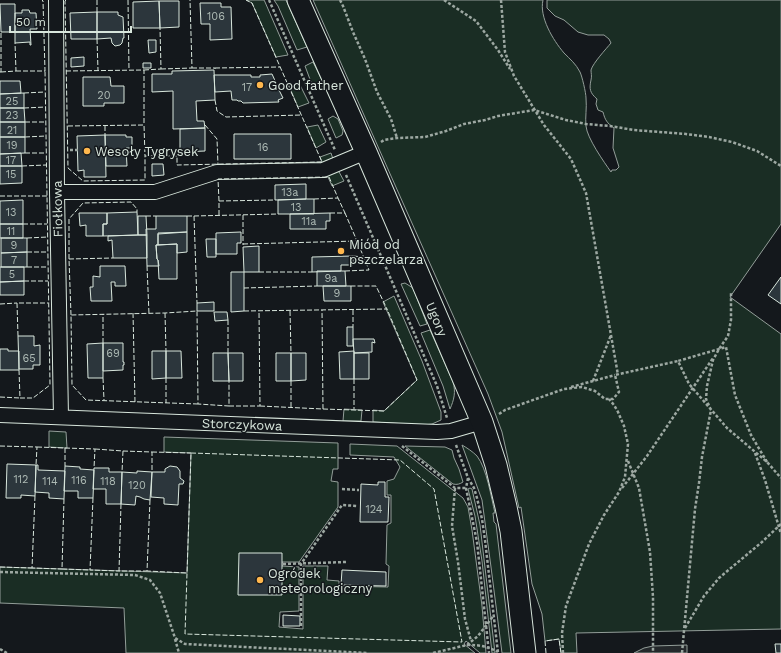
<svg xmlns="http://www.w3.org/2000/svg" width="781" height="653" font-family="'Work Sans',sans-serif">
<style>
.green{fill:#1a2d24;stroke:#939e99}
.parking{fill:#24282b;stroke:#939e99}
.building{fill:#2c363c;stroke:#d8e6dc}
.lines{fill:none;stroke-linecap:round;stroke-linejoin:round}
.street-casing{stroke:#d8e6dc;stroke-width:16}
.secondary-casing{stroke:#d8e6dc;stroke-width:23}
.path{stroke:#9da8a2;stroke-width:2.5;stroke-dasharray:3 2;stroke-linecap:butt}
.street{stroke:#14181c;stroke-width:14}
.secondary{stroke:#14181c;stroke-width:21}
.fence{stroke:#d8e6dc;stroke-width:1;stroke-dasharray:5 2;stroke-linecap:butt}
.poi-dot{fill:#ffb74d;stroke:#14181c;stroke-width:1.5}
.labels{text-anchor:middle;stroke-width:3;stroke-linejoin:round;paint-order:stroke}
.number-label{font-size:11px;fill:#adbab4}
.poi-label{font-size:13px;fill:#d8e6dc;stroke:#14181c;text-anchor:start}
.street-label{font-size:13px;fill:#d8e6dc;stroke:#14181c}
</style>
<rect width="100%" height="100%" fill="#14181c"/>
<!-- green -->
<path class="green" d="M246,0H264L265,2L288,55L276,57L252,3Z
M274,0H286L307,47L297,50L278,6Z
M313,0H543C539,17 553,40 564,53C570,59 576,64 580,72C582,76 586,93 586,98C587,108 585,117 586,126C587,138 604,162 611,172L612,170H616L619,167L613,148L614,128C607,123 605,120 603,112L598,110L596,104L597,99C590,93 589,89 591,80C592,76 591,73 591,70C593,63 606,49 611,43L609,39L604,35H588L578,32L564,20L555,16L547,8V0H781V224L730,297L781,334V629L576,633L577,653H561L559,639L545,641L542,614L532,584L521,507L519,508L502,432L488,394L387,167Z
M313,62L325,86L314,90L305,66Z
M299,83L309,103L298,107L289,86Z
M333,116L338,119L343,131L342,135L336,138L328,119Z
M318,125L326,142L316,148L307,127Z
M331,153L333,159L322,164L231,167L228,165L322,162L320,157Z
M338,170L344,181L332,186L328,177L308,178L317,176Z
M405,283L413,288L427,324L420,326L401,284Z
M394,296L422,361L441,412V420L432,424L424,425L373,422V410L384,411L417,380L383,302Z
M430,330L453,382C456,392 454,400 450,409L443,386L421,333Z
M344,409L362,410L361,421H343Z
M49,431L66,432L67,448L49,447Z
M164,437L338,443V469H333L331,481L338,482V507L299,562H282V566L299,567V611L280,612L279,627L303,629V566H328L327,580L339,581V586L388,587L389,566L386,564L387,525L391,523V495H387V481L394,479L400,467L394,457L350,455V444L397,446L463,498L468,507L472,530L482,606L486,653H480L466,641L464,644L475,653H126L124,608L0,603V567L187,573L191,453L164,452Z
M462,445C467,448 472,451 477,456C487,469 491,497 495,513H493L494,522L496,524L511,653H502L491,567L482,500Z
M405,446L445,447L452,450L454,458L459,469L463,482C460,484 457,485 453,484Z
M470,488L472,489L480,525L495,653H492L482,561L475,516L468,489Z"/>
<!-- parking -->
<path class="parking" d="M687,645V653H634L644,648L653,646Z"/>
<!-- building -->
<path class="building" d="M159,1H179V27L160,28Z
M159,1L160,28H133V2Z
M200,3H221V7H231L232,39L210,40V24H201Z
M0,4H15V32H1Z
M22,10H29L30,13H36L37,29H30L31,45H30V42L15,43V13H22Z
M97,12H118V15L123,17L124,38H123L122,43L120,45L115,46L112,43L111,38L97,39Z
M97,12V39H71L70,13Z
M148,40H156V52L149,53Z
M84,57V66L71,67V58Z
M143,63H151V68H143Z
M214,70L215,100L196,101L197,121H204L205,128L173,129V91L152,92V74H172V71Z
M272,74L277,85H278V88L283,98L278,100L279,102L243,103L241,101H238L237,100H232L231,91L215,92L214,75H251V77H260V75Z
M83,77H110L111,86H124V103H104V106H83Z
M0,81H20L21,93L0,94Z
M24,93V108H0V94Z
M0,108H24L25,122H0Z
M0,122H25V137H0Z
M205,128V151L180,152V129Z
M234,134H291V159H234Z
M105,135H126V137H132V148H126L127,166H106Z
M105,135L106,177H84V170L78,171L77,136Z
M0,137H25V153L0,154Z
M21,153L22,166H0V154Z
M152,164H163L164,175L152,176Z
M0,166H22V183L0,184Z
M306,184V199L275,200V185Z
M306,199H314V214H278V200Z
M23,200V224H0V201Z
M137,212L138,235L103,236V224H107V213Z
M79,213H107V224H103V236H86V225L80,226Z
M330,213V221H326V229H290V214Z
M138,216H146L147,235H138Z
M156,216H187V232L158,233V245H156L157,259L158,260L159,266H147L146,229H156Z
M0,224H23V238H0Z
M187,232V252L177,253V244L158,245V234Z
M241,232V243H237V254H216V233Z
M138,235H147V258H113L112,240L108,241V236Z
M1,238H27V252L1,253Z
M206,239H216V257H207Z
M177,244V279H159L158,260L157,259L156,245Z
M259,246V272H244L243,247Z
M27,252V267H1V253Z
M353,256V265H341V271L312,272V257Z
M100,266H125L126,286H115V282H111L112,301H91L90,287H93V276L100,277Z
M0,267H24V281L0,282Z
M317,271H345L346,286H317Z
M231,272H244V311L231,312Z
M781,277V304L768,295Z
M24,281V295H0V282Z
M323,286H351V301H324Z
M214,302V311H197V303Z
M214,312H227L228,320L215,321Z
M347,327H353V346H347Z
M18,336H34V346L40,345V365H33V369H19Z
M353,339H374L375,343L372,342V352L354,353Z
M103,343V378H88L87,344Z
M103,343H123V362H124V365H123V370L103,371Z
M0,349H8V351H19V370H0Z
M152,351H166V378L152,379Z
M166,351H181L182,378H166Z
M354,351V379H340L339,352Z
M213,353H228L229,381H213Z
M228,353H243V381H229Z
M276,353H291V381H276Z
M291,353H306V380L291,381Z
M354,353H369V379H354Z
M7,464L36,465L35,496L21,495V498H6Z
M36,465H38V470L65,471L64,499L49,498V493L35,492Z
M65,466L80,467V469L94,470L93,498H78V491H64Z
M170,466L177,467L180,471V478L184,481L183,484H179L178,505L164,504V498L151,497L152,472H165V469Z
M94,468H109V472H122L121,504H106V489H93Z
M137,471L152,472L150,500L144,499L140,497L136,496L135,505L121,504L122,472L137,473Z
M378,482H385V497H389L388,522H360L361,484L378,485Z
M239,553H282V595H238Z
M342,570L386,572V586L341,585Z
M283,615L300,616V626H283Z
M775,644H781V653H776Z"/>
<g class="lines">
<defs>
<path id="street" d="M56,0L57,192L61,417
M57,192H155L217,172L323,170L366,152
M0,415L437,432L451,431L482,422"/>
<path id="secondary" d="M298,0L366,152L482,422L496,465L506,507L511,531L525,653"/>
</defs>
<!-- street casing -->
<use href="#street" class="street-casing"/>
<!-- secondary casing -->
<use href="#secondary" class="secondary-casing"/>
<!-- path -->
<path class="path" d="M269,0L335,150
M340,0L343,6L353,32L365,59L377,92L391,119L397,138
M444,0L476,21L498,50L510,69
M501,0L505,52L514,76L544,125L571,159L586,193L618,375
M381,142L384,140L397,138L425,137L446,131L464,124L485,120L498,116L534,110L566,120L586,124L610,126L634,130L686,134L709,137L732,142L757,151L781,166
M70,150H78
M346,175L437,386L447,418
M593,381L611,335
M571,387L615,375
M499,414L505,410L564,389L582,387L595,391L605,399H613L619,392L615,375L678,361
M456,445L468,478L474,488L477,498L482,519L485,540L498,653
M402,446L455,488H466
M755,453L765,480L781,534
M628,461L639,488L650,552L653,597V653
M767,462L751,435L735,395L726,347L678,361L689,384L727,428L767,462L781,478
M468,478L466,488L477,542L489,653
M455,488L452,526L458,562L465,619L471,641
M622,488L647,456L713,358
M342,489L359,490
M283,564L346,562
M0,572L135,575L150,580L160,593L175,638L185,644L367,653
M301,626V564L342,505L357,506
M685,628L704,596L719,578L762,542L781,524
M175,639L179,653
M467,645C480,645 486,646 498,652
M0,649L7,653
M433,653L467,645L478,636L494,615
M563,653L562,633L566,606L589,544L604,515L619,492L625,477L628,444L624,426L618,412L614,405L609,399
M682,653L695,509L699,483L702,457L711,410L706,399L707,386L713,360L719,349L728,336L731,320V292"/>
<!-- street -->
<use href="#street" class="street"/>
<!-- secondary -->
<use href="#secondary" class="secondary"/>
<!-- fence -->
<path class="fence" d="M66,0L65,1L68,168L83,181L145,180V156H177V165L322,162L252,3L246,0
M97,0V12
M128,0L129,70
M97,39L98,70
M192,68H215V69
M215,68L280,67
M161,69L192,68L190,0
M144,70L161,69L160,28
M16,71H45L43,1L42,0
M66,71L144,70V125
M0,72H1V32
M1,72L16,71L15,43
M24,93L45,92
M215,100L217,111L226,117L302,115
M24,108L46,107
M25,122H46
M205,125L217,139L218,165
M68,126L144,125L145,156
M105,126V135
M25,137L46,136
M25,153H46
M22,166L46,165
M0,196H47
M219,201L218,179L329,177L338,198L314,199
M330,213H345L338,198
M219,215V201L275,200
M243,215V245
M146,216H156
M187,216H194L197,303
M194,216L278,214
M23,224H47
M27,238L48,237
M243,244L357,241L345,213
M27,252H47
M353,256L363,257
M69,259V219L83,203L131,202L137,209V212
M147,266L149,314
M27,267H48
M345,271L369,270L357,241
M259,272H312
M24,281H48
M244,288L317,286
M0,304L17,303
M353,310V327
M244,311L387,309L376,286H351
M290,311L291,353
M133,313L135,402
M165,313L166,351
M71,315L69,259L113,258
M228,320V353
M18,336L17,303H48
M103,343V314
M19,370L20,398H33L50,385L45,71
M103,378L104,400
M166,378V403
M354,379V409
M291,381V407
M0,397L20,398
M198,404L86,400L72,385L71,315L165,313L197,311L198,404L229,406V381
M229,406H260L259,311
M260,406L323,409L322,310
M323,409L384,411L417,380L387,309
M0,446L37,447L36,465
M37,447L65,448V466
M65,448L95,449L94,468
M95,449L123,451L122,472
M123,451L152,452V472
M152,452L191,453
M191,453L400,460L434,489L462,642L185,634Z
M35,496L32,568L62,569
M93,498L90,570L119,571
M64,499L62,569L90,570
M150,500L147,571L187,573
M121,504L119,571H147
M0,567L32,568
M546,653L545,641L559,639L561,653"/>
</g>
<!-- markers -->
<g class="poi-dot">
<circle cx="260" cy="85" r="4"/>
<circle cx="87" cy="151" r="4"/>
<circle cx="341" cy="251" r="4"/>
<circle cx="260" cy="580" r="4"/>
</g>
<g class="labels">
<!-- number labels -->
<g class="number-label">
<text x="216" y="20">106</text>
<text x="247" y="91">17</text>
<text x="104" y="99">20</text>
<text x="12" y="105">25</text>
<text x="12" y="119">23</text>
<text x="12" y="134">21</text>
<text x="12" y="149">19</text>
<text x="263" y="151">16</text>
<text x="11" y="164">17</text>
<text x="11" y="178">15</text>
<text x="290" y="196">13a</text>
<text x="296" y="211">13</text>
<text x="11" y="216">13</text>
<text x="309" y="225">11a</text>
<text x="11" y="235">11</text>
<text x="14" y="249">9</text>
<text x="14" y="264">7</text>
<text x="12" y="278">5</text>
<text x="331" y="282">9a</text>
<text x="337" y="297">9</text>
<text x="113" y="357">69</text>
<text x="29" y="362">65</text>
<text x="21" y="483">112</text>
<text x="79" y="484">116</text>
<text x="50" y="485">114</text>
<text x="108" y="485">118</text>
<text x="137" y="489">120</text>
<text x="374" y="513">124</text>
</g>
<!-- poi labels -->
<g class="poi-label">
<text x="268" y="90">Good father</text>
<text x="95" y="156">Wesoły Tygrysek</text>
<text x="349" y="249">Miód od<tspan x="349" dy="15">pszczelarza</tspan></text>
<text x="268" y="578">Ogródek<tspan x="268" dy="15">meteorologiczny</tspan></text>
</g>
<!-- street labels -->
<g class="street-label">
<text transform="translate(57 209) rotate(-91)" y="5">Fiołkowa</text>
<text transform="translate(437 319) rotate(67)" y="5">Ugory</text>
<text transform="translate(242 424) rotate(2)" y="5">Storczykowa</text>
</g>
</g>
<!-- scale -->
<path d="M10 26v6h121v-6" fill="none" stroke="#d8e6dc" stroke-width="2"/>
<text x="16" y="26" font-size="12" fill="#d8e6dc" stroke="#14181c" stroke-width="3" paint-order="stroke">50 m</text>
</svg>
